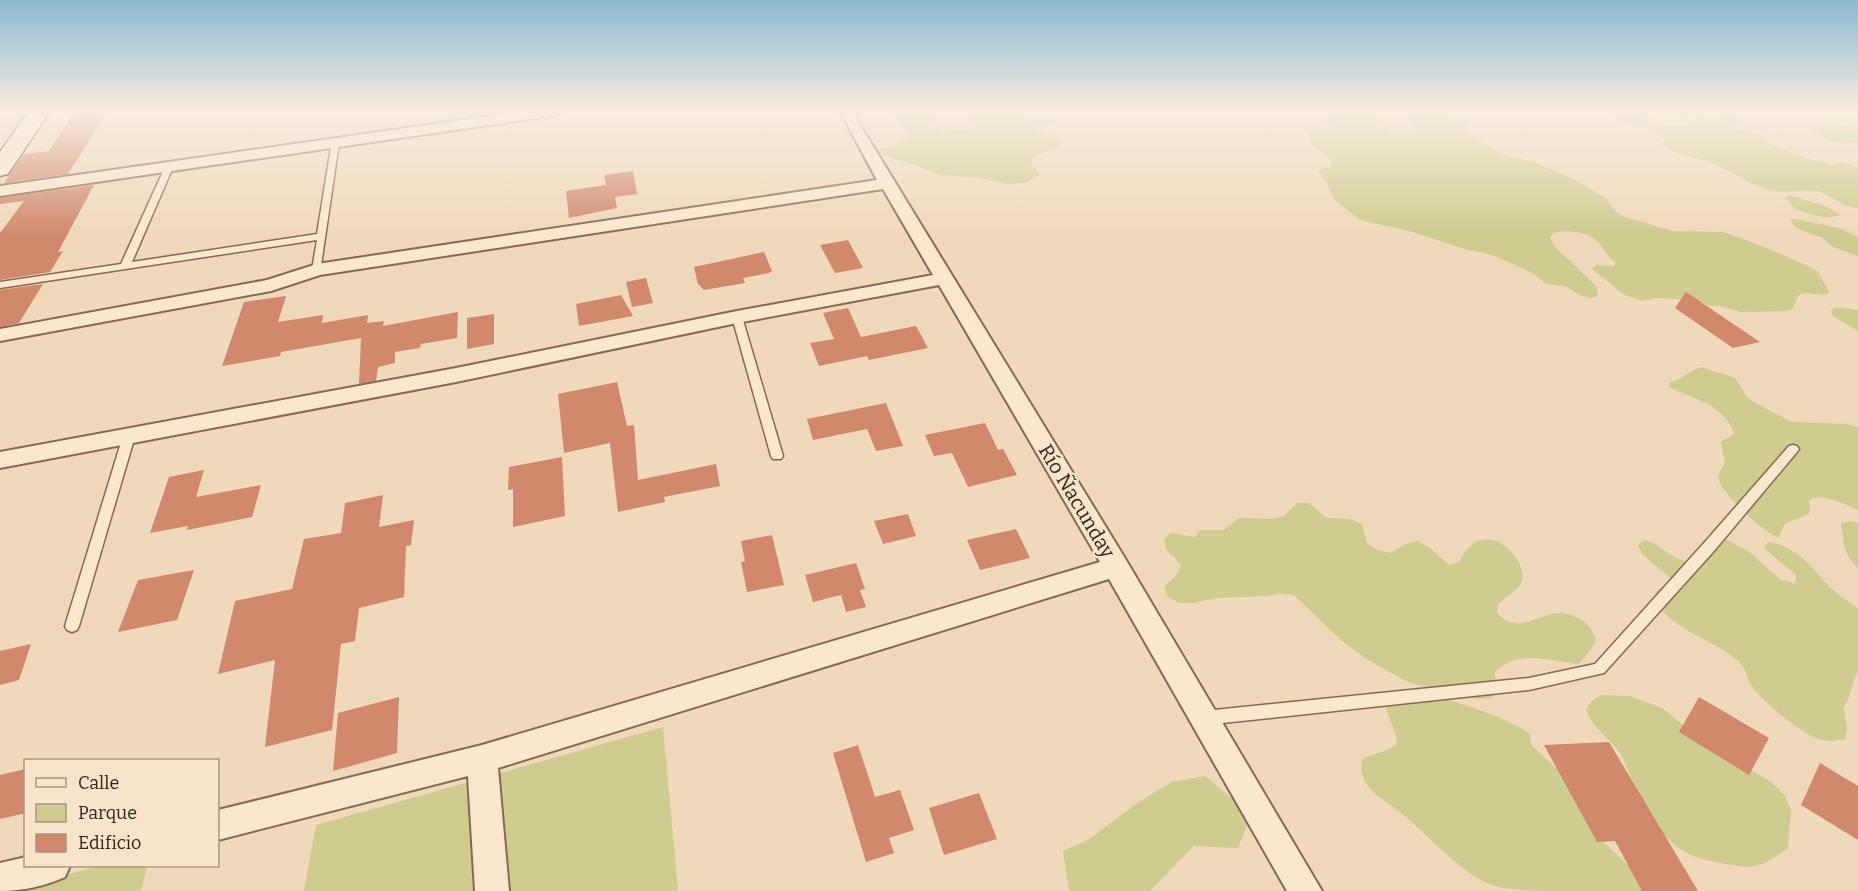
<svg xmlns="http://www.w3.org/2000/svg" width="1858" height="891" font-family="Bitter,serif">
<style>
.green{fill:#cecc8e}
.building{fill:#d1886d}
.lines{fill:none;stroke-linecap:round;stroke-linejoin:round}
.lane-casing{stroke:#886853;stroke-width:3}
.street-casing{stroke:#886853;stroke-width:4}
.secondary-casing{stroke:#694937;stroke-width:3}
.lane{fill:#fbe7cd;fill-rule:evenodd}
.street{fill:#fbe7cd;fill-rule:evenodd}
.secondary{fill:#fbe7cd;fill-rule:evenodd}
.labels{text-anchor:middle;stroke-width:5;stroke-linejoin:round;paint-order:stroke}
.street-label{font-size:20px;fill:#36231a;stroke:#f7e4ca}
</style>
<rect width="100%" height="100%" fill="#f0d8ba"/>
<!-- green -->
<path class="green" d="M886,111L932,113L935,116L928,121L929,125L944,132L972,129L974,123L967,111H1010L1018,117L1054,119L1056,122L1052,125L1037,126L1035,129C1043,137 1054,134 1062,140V144C1052,153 1037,151 1031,163L1040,175L1025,183L1008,184L980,178L940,175L907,162L879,155L876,152L879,148L894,146L908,138L906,128Z
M1321,111H1371L1377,125L1396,133L1415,132V126L1407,119C1418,108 1456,116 1469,125L1463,130L1468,134L1502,154L1534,162L1574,179L1605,198L1617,213L1625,217L1672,231L1723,232L1762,246L1810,267L1818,272L1830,293L1824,295L1803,293L1798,296L1793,308L1788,311L1741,312L1720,306H1710L1695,300L1656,298L1642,301L1623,294L1592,269L1596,265L1614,266L1616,263C1608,257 1605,252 1600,244C1590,231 1567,229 1553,233L1550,237L1554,246L1596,286L1598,296L1591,298L1580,295L1565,286L1546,284L1534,274L1493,255L1465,249L1413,232L1360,220L1334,199L1328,184L1319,173V169L1332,167C1332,148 1302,153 1312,127L1327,129L1332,128Z
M1610,111H1695V112L1686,118L1645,112L1641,114L1649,123L1647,126C1635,127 1616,122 1610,111Z
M1725,114L1733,115L1742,122L1730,124L1731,127L1763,135L1767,142L1805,158L1832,164L1844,162L1858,168V208C1841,207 1833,195 1816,191C1801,188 1789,194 1775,191C1750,186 1731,170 1707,161C1692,156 1671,156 1661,142L1665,140L1653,127L1657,125L1687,126L1692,124L1697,117L1714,119Z
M1844,126L1858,128V143C1845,144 1819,142 1813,129Z
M1790,195L1828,207L1840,215L1828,218L1809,214L1795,209L1785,197Z
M1790,218L1839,228L1858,237V256L1833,247L1823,238L1794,227Z
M1835,307L1858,310V331L1833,316L1831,310Z
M1701,367L1735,378L1748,398L1757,404L1792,422L1847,424L1858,427V510C1842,504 1827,493 1810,499L1809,514L1785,524L1778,538C1761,529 1725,498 1719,480C1717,474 1723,468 1725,463L1721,442L1734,434C1726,405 1693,399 1669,387L1670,382C1683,380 1689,370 1701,367Z
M1297,503H1309L1327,518L1350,519L1362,524L1367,543L1377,550L1390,553L1406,544L1418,541L1430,548L1449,565L1459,562C1485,508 1534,564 1520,585C1515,592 1505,598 1498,604L1497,613C1501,616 1505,621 1509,622C1532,630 1550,602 1578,618C1588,623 1592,629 1596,639L1592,648L1579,664C1551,662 1514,647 1494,674L1500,691L1491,698L1478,699L1463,696L1449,688L1421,686L1406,681L1365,658L1342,641L1294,595L1280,593L1269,596L1217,598L1192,603H1179L1168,597L1164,587L1178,573L1181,565L1166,549L1164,539L1171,533L1195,537L1200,530H1224L1239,518L1274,519L1284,516Z
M1851,521L1858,523V568C1841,550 1845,545 1841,523Z
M1721,537L1748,551L1781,580L1795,583L1796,575L1764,548L1768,542C1801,548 1810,567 1831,588C1839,596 1849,602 1858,608V672C1851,682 1852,696 1844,707L1847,729L1845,739C1835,741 1828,742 1818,739C1801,733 1758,699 1750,683C1746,674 1746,668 1737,660C1714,639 1663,627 1655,597L1658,589L1669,588L1674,581L1643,555L1638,546L1643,540C1664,544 1665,558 1690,562Z
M1395,690C1430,691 1500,714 1529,733L1532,746L1563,774L1591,830L1634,871L1646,891C1616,891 1585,891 1555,891C1536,891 1514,891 1495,886C1462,875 1432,839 1405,816C1386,800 1356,789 1362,759C1375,753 1386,752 1397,744C1397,726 1383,714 1384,695Z
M1601,695L1630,696L1662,708L1703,741L1771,782L1785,796L1791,810L1788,848C1759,869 1754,869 1720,863C1670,855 1655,828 1634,785C1629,775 1627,765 1622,756C1611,738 1592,729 1586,709L1592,701Z
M663,727L678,891H304L316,825Z
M1205,776L1251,814L1238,848L1194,846L1150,891H1069L1063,851L1088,840L1140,801L1172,782Z
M100,866H147L141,891H3Z"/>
<!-- building -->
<path class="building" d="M75,111H108L68,174L4,183L24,154L49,151Z
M633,171L637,194L615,197L617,208L569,218L566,191L606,185L604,175Z
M94,185L58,252L63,251L50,272L0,280V233L24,201L0,204V198Z
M848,240L863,268L835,273L820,245Z
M764,252L772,271L769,273L743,278L745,283L704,290L698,284L694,267Z
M646,278L653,303L632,307L626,282Z
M43,284L19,323L0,327V290Z
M1686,292L1760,342L1733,348L1675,308Z
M621,295L633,316L579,326L576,304Z
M286,296L278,322L323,315L322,323L368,315L367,323L384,321L383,326L458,312L457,338L421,344L420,348L395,352V363L378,367L376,381L359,384L361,338L281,352L280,356L222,366L244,302Z
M848,308L861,337L916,326L928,348L869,360L867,356L819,366L810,343L834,339L823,313Z
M494,314V344L467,349V318Z
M617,382L627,426L634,425L638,480L716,464L720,486L664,497L665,502L618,512L610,443L564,453L558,394Z
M886,403L903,446L876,451L867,429L813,440L807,419Z
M985,423L998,450L1003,449L1017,475L968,487L952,453L934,456L925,435Z
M562,457L565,516L513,527V489L508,490L509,467Z
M204,470L196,497L261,485L252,517L187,530L188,526L150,533L169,477Z
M383,495L379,527L414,520L411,545L406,546L404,597L359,608L355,641L341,644L332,730L265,747L275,660L218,674L235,601L292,589L304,539L341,533L345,503Z
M908,514L916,536L883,544L874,521Z
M1016,529L1030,558L980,570L967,540Z
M772,535L784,585L747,592L741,562L745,561L741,541Z
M856,563L865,589L860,590L866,607L846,612L841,595L813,602L805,575Z
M194,570L177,620L118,632L138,580Z
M31,644L19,680L0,685V651Z
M399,697L397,753L333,771L338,713Z
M1699,697L1769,738L1749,775L1679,732Z
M1609,742L1698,891H1642L1615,841L1597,842L1544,745Z
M858,745L875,797L900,790L914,830L889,838L894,853L866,862L833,753Z
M1820,763L1858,786V840L1801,805Z
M26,769V813L0,819V775Z
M979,793L997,839L944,855L929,808Z"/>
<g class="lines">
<defs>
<path id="lane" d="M332,141L339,143L320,272L317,273L312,270L317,240L0,288V282L121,264L165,167L169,164L173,167L132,262L317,234Z
M737,314L742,317L783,456L781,459H773L771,456L732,317Z
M129,432L135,436L79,626L77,630L72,632L67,630L65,626L123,436Z
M1793,445L1797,446L1799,449L1797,452L1714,551L1604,673L1529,690L1204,725L1199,723L1196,718L1199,713L1204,711L1529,678L1595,664L1704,543L1789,446Z"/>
<path id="street" d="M525,111H565L558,115L0,196V186Z
M840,111H854L857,120L1126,560L1322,891H1287L1109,579L498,768L509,891H475L468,776L218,840V810L482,745L1100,562L939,285L737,323L456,382L0,468V452L456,368L737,311L933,275L883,189L320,275L271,291L0,341V329L267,280L317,264L877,180Z
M26,857V866H70L65,877C45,886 22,891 0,891V863Z"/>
<path id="secondary" d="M29,111H50L8,174L0,176V152Z"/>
</defs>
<!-- lane casing -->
<use href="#lane" class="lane-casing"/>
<!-- street casing -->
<use href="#street" class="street-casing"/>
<!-- secondary casing -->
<use href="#secondary" class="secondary-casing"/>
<!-- lane -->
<use href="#lane" class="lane"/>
<!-- street -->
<use href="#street" class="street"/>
<!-- secondary -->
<use href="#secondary" class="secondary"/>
</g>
<!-- sky -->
<linearGradient id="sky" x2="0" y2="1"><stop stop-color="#8bb9d2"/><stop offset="0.47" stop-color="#f8ede0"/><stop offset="1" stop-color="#f8ede0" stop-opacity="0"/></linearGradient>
<rect width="1858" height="236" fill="url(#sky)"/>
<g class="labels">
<!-- street labels -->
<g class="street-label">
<text transform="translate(1077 501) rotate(59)" y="7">Río Ñacunday</text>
</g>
</g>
<!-- legend -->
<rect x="24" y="759" width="195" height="108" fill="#f7e4ca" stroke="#aa9784" stroke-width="1.5"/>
<rect x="36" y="778" width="30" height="9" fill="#fbe7cd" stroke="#aa9784" stroke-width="1.5"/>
<text x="78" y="789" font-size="18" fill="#36231a">Calle</text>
<rect x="36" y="804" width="30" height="18" fill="#cecc8e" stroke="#aa9784" stroke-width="1.5"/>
<text x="78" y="819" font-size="18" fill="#36231a">Parque</text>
<rect x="36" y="834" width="30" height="18" fill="#d1886d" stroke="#aa9784" stroke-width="1.5"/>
<text x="78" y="849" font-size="18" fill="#36231a">Edificio</text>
</svg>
